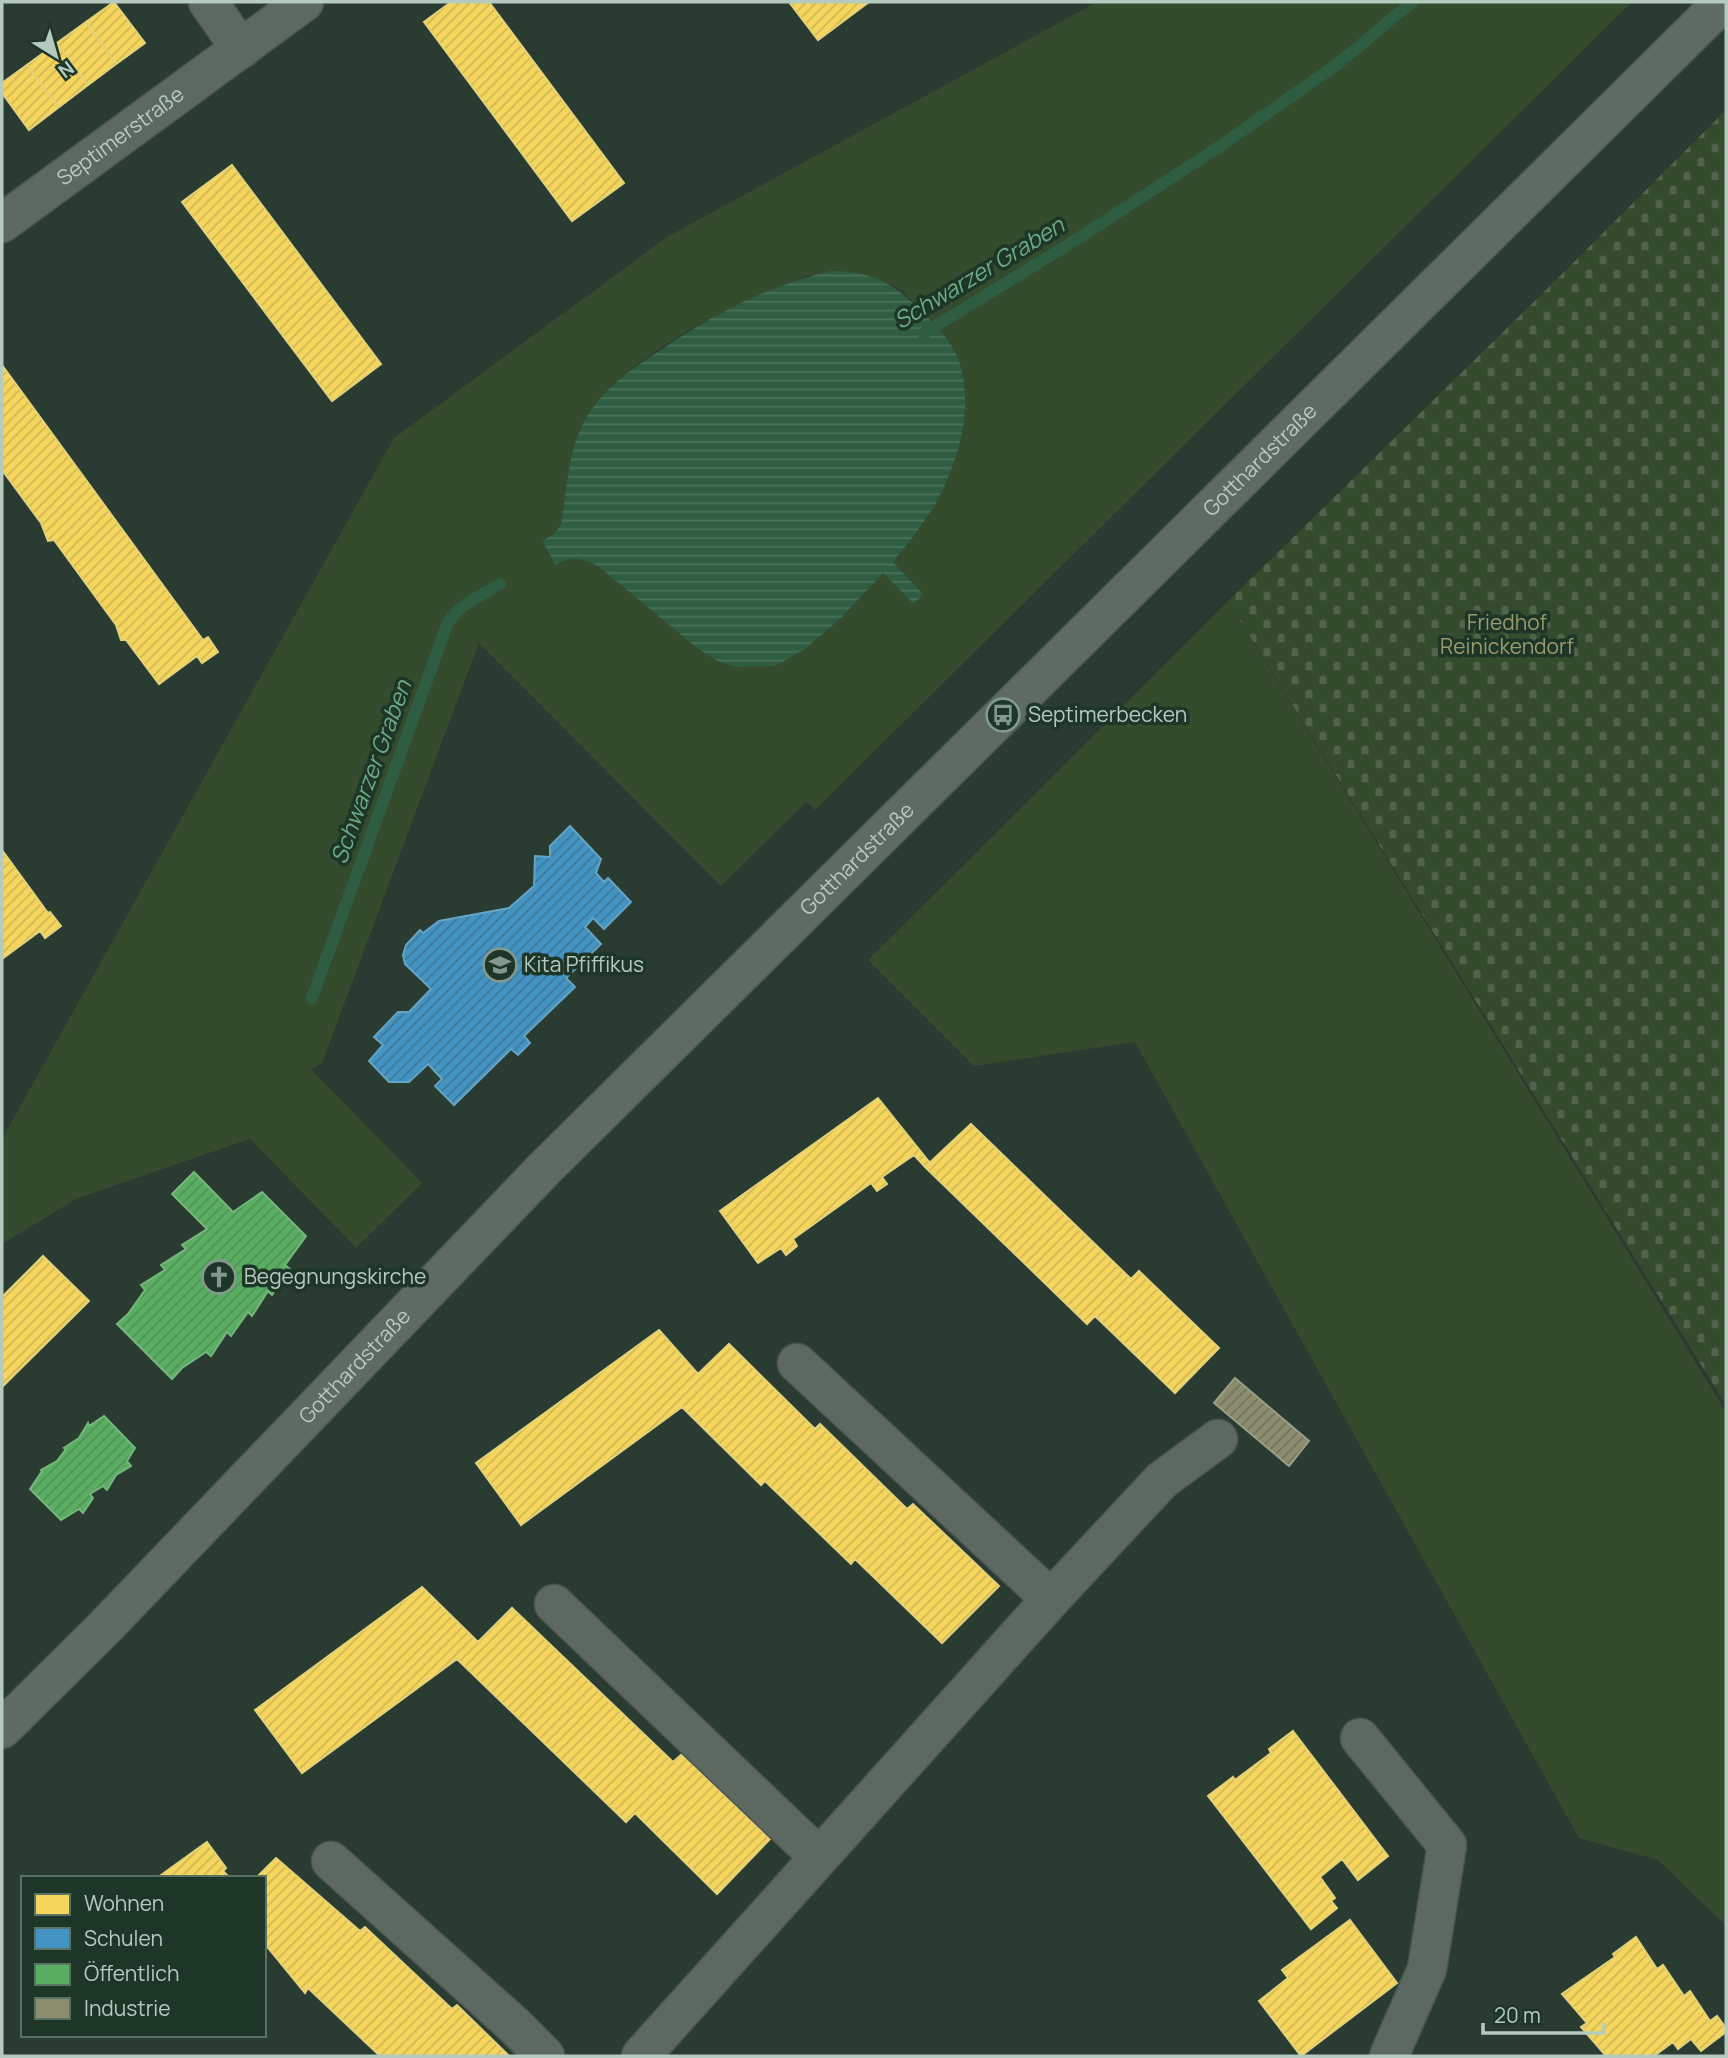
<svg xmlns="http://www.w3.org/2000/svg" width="1728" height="2058" font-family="Manrope,sans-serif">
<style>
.cemetery{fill:url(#cemetery-stones)}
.park{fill:#344b2e;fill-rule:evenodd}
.water{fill:url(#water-rules)}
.homes{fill:url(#homes-hatch);stroke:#e2d27a;stroke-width:2}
.schools{fill:url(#schools-hatch);stroke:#65a4c2;stroke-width:2}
.public{fill:url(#public-hatch);stroke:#75b77d;stroke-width:2}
.industry{fill:url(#industry-hatch);stroke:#989f86;stroke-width:2}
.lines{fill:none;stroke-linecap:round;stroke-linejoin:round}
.stream{stroke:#2f5d41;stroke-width:12}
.minor-casing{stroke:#49554e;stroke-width:41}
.major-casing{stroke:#48574f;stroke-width:41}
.minor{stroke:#5c6860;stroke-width:38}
.major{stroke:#5e6a63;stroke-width:38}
.labels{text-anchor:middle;stroke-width:7;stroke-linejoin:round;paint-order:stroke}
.street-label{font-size:21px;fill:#b5cbbf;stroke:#1d3628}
.park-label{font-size:21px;fill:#9a9d6b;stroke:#1d3628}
.poi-label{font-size:21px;fill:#b5cbbf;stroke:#1d3628;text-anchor:start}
.water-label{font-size:23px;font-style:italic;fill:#6dab86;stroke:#1d3628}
</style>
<defs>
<pattern id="cemetery-stones" width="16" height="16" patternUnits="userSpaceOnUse" patternTransform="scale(1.75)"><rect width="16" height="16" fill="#344b2e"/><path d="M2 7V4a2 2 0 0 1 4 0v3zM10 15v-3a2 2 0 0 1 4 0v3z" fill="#4f644a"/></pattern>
<pattern id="water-rules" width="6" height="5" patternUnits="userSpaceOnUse" patternTransform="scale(1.75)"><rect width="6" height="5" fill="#2f5d41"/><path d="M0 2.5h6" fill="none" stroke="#4b735b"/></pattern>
<pattern id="homes-hatch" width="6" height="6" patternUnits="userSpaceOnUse" patternTransform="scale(1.75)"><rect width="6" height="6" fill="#f6d55c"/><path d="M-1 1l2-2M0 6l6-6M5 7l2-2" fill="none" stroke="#d0b755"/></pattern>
<pattern id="schools-hatch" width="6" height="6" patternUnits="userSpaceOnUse" patternTransform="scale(1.75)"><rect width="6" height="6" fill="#4393c3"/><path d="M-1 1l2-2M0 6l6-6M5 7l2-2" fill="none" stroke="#3f799a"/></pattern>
<pattern id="public-hatch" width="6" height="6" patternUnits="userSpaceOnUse" patternTransform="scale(1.75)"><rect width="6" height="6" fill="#5aae61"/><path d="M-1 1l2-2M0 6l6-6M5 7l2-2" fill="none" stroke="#519257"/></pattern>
<pattern id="industry-hatch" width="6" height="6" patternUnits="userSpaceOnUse" patternTransform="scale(1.75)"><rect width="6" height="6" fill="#8c8c6e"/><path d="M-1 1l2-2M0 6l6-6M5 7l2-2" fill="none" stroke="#72745e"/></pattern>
</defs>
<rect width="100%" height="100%" fill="#2a3b31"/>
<!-- cemetery -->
<path class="cemetery" d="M1726,110V1405L1228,601L1552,284Z"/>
<!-- park -->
<path class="park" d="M1097,2H1632L815,810L806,802L721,886L479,643L322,1063L311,1069L422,1183L356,1248L250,1139L78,1198L2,1244V1139L394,438L667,237ZM811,275L891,284L903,292L935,326L963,374L965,414L927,519L893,562L922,594L914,603L883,572L841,618L805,649L717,661L697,648L599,567C584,558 571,557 555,565L542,542L555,533L561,524C567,489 568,446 587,416C625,356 745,296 811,275Z
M1228,601L1726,1412V1926L1658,1860L1579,1838L1135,1042L974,1066L868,960Z"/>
<!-- water -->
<path class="water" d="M831,271C875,272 894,283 924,314C936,326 950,340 957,356C978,408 955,475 926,519C916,534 904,548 893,562L923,594L914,604L883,573L841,618L805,649L775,666L736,667L717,661L697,648L599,567C584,558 571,556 555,565L542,541L555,533L561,524C567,489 568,447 587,416C605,387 634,367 662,349C714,314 769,285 831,271Z"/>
<!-- homes -->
<path class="homes" d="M114,2L145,43L116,64L86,22Z
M451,2H489L624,183L572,221L424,22Z
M789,2H869L818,40Z
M86,22L116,64L88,85L57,43Z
M57,43L88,85L59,107L27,65Z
M27,65L59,107L29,130L2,93V83Z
M232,165L381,364L332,401L182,202Z
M2,365L203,640L208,637L218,652L202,663L197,656L159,684L126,640H121L116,625L54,540L48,541L41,523L2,470Z
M2,850L48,913L50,912L61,926L45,938L40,931L2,959Z
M878,1098L930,1163L925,1167L914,1155L882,1177L887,1184L877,1191L871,1183L793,1239L797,1246L786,1255L781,1248L758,1263L720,1211Z
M971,1124L1131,1279L1139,1271L1219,1348L1175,1393L1095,1316L1087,1324L925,1167Z
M43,1256L89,1301L2,1387V1297Z
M659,1330L698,1374L729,1344L815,1429L820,1424L907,1509L913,1504L999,1586L942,1643L855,1559L851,1564L765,1481L761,1485L682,1407L521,1525L476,1463Z
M422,1587L478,1642L512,1608L673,1762L682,1754L770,1839L717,1894L635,1813L626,1822L457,1659L302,1773L255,1710Z
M1293,1731L1388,1856L1358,1880L1342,1859L1320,1877L1335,1898L1331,1901L1337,1908L1311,1929L1208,1796L1233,1777L1235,1780L1271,1753L1269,1749Z
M207,1842L226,1868L223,1871L230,1878H157Z
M276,1858L360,1931L365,1927L452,2009L457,2005L509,2056H380L308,1988L305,1993L264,1943V1878H256Z
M1350,1920L1397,1983L1301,2056L1259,2001L1288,1978L1282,1970Z
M1636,1937L1657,1969L1663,1965L1684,1996L1690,1991L1710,2021L1717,2016L1726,2028V2032L1701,2051L1691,2039L1678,2049L1673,2042L1654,2056H1606L1581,2027L1587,2023L1562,1994L1615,1957L1613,1954Z"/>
<!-- schools -->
<path class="schools" d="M570,826L601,859L596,873L604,882L608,878L631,902L604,929L593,918L585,927L601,944L566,978L575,987L524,1036L530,1043L518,1055L511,1049L454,1105L435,1086L442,1079L428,1064L409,1082H389L369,1061L383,1045L374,1037L398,1012H409L431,989L405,964L403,955L406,945L420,930L423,933L439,921L509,908L534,886L535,856L550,857V846Z"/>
<!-- public -->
<path class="public" d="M194,1172L233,1212L262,1192L306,1236L285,1265L290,1269L272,1295L268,1291L252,1316L248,1312L231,1336L227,1332L211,1356L206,1352L182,1368L172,1379L117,1324L128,1314L145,1290L141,1285L165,1270L161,1265L186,1249L182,1245L207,1229L172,1194Z
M104,1416L135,1448L127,1461L131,1466L116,1475L107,1490L103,1486L90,1494L93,1498L83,1513L79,1509L61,1520L30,1489L42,1471L41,1470L57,1461L66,1449L64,1448L79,1438L88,1423L89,1426Z"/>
<!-- industry -->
<path class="industry" d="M1235,1378L1309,1441L1289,1466L1214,1403Z"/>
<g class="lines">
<!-- stream -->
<path class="stream" d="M923,334L1074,241L1219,147L1339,63L1412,2
M312,998L447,625C457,605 482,595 500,584"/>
<defs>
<g id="minor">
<path d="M208,2L241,49"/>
<path id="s1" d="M2,223L304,2"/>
<path d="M797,1363L1051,1599"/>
<path d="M554,1604L819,1857"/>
<path d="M1360,1738L1447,1845L1427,1969L1389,2056"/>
<path d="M331,1861L514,2025L545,2056"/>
<path d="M641,2056L1051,1599L1162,1480L1218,1439"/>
</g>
<g id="major">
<path id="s2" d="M2,1729L105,1627L544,1169L1723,2"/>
</g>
</defs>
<!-- minor casing -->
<use href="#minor" class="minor-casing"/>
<!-- major casing -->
<use href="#major" class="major-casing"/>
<!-- minor -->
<use href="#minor" class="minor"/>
<!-- major -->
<use href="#major" class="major"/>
</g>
<!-- icons -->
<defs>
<symbol id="bus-ring" viewBox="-11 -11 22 22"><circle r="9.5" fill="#1d3628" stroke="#84998d" stroke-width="1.5"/><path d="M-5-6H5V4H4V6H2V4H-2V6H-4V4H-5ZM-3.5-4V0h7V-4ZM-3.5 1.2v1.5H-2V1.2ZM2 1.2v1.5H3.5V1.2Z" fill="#84998d"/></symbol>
<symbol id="school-ring" viewBox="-11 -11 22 22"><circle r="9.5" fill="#1d3628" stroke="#84998d" stroke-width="1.5"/><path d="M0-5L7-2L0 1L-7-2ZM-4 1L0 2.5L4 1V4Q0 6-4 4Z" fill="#84998d"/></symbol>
<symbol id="church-ring" viewBox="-11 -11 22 22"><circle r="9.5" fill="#1d3628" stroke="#84998d" stroke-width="1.5"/><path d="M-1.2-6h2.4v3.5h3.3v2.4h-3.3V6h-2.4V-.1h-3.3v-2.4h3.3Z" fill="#84998d"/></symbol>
</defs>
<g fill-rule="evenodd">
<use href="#bus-ring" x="984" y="696" width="38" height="38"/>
<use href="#school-ring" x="481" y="946" width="38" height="38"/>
<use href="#church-ring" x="200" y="1258" width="38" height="38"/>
</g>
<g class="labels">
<!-- street labels -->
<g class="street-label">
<text dy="7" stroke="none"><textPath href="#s1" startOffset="147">Septimerstraße</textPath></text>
<text dy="7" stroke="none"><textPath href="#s2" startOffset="1787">Gotthardstraße</textPath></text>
<text dy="7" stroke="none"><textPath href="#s2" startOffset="1220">Gotthardstraße</textPath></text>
<text dy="7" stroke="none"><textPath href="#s2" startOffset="506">Gotthardstraße</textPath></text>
</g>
<!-- park labels -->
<g class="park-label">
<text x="1507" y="630">Friedhof<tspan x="1507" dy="24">Reinickendorf</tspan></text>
</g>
<!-- poi labels -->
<g class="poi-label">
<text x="1028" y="722">Septimerbecken</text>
<text x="524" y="972">Kita Pfiffikus</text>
<text x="244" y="1284">Begegnungskirche</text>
</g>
<!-- water labels -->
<g class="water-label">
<text transform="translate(979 273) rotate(-31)" y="8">Schwarzer Graben</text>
<text transform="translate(371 772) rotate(-70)" y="8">Schwarzer Graben</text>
</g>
</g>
<!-- border -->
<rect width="1728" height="2058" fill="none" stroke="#b5cbbf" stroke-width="7"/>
<!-- legend -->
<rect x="21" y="1876" width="245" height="161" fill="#1d3628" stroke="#5a7264" stroke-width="2"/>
<rect x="35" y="1894" width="35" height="21" fill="#f6d55c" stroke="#5a7264" stroke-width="2"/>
<text x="84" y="1911" font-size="21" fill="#b5cbbf">Wohnen</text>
<rect x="35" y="1928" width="35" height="21" fill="#4393c3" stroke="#5a7264" stroke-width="2"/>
<text x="84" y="1946" font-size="21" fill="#b5cbbf">Schulen</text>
<rect x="35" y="1964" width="35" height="21" fill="#5aae61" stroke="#5a7264" stroke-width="2"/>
<text x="84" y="1981" font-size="21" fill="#b5cbbf">Öffentlich</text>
<rect x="35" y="1998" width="35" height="21" fill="#8c8c6e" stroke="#5a7264" stroke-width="2"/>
<text x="84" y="2016" font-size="21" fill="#b5cbbf">Industrie</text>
<!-- north arrow -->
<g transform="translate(56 56) rotate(143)" stroke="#1d3628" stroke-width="5" paint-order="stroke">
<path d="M0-5L12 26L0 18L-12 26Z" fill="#b5cbbf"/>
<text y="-10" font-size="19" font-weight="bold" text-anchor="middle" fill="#b5cbbf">N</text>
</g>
<!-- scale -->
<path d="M1483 2023v10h121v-10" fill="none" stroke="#b5cbbf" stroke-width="3.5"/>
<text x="1494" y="2023" font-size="21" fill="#b5cbbf" stroke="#1d3628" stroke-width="5" paint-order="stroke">20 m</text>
</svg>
